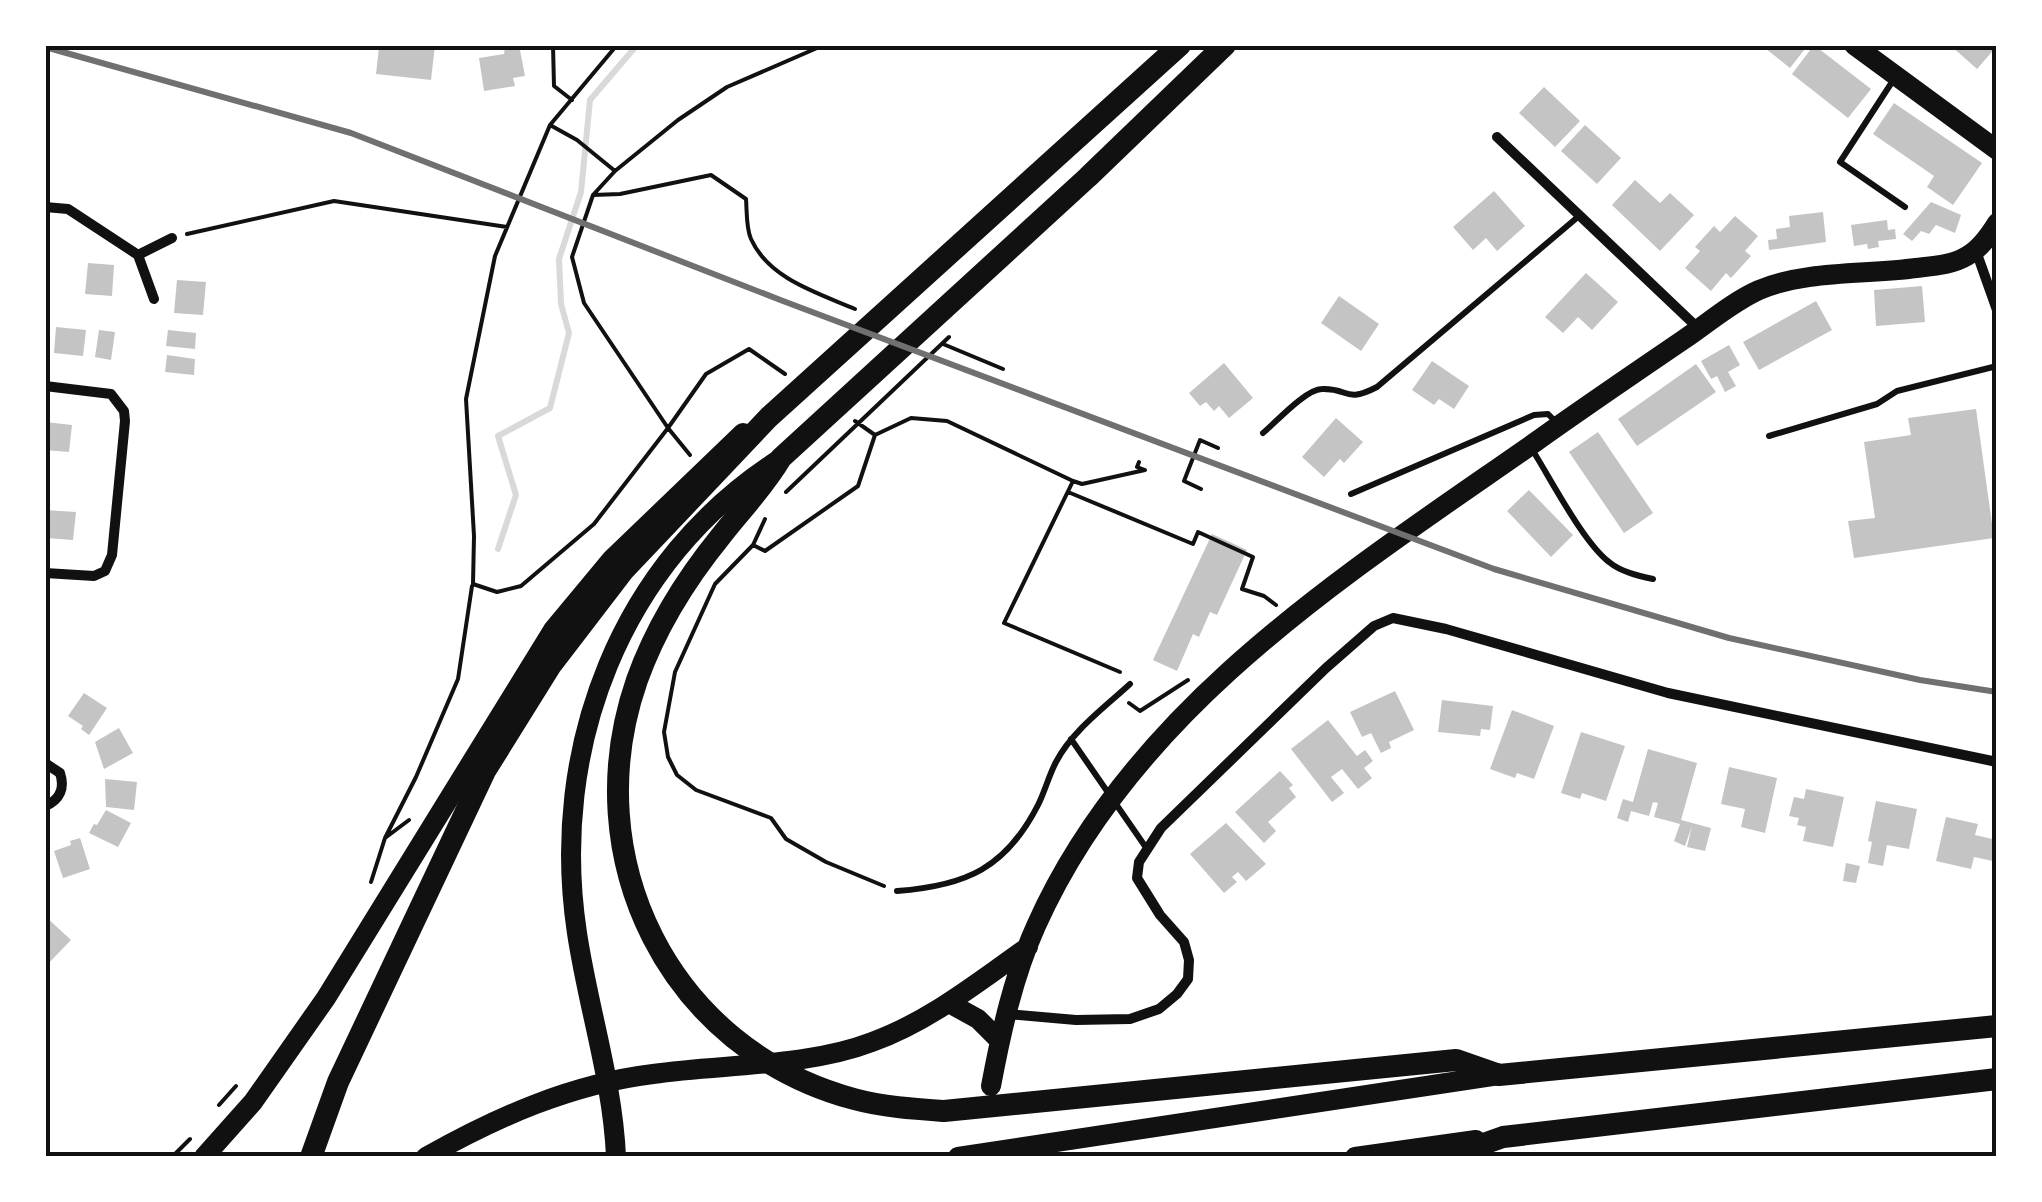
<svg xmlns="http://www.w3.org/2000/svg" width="2042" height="1202" font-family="Poppins,sans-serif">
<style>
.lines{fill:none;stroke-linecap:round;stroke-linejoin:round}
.stream{stroke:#d9d9d9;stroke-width:6}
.building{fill:#c4c4c4}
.path{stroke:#111;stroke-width:4}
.service{stroke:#111;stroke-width:6}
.minor{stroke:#111;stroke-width:10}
.primary{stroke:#111;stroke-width:20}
.trunk{stroke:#111;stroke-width:22}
.rail{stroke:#707070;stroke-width:6}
.neatline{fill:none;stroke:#111;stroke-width:4}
</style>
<rect width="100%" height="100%" fill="#fff"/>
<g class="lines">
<!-- stream -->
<path class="stream" d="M498,549L516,495L498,436L550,408L569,333L561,304L559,259L581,192L590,100L637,45"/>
</g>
<!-- building -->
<path class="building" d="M409,45H435L431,80L376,74L379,47L408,50Z
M519,45L525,76L513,78L515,86L484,91L479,58L504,54L505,47Z
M1761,45H1808L1790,68Z
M1814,45L1871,89L1848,118L1792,74Z
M1950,45H1997V46L1977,69Z
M1544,87L1580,121L1555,147L1519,113Z
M1894,103L1982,163L1953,205L1927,187L1934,176L1873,134Z
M1585,125L1621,158L1597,184L1561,151Z
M1635,180L1660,203L1670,193L1694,215L1660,251L1612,205Z
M1494,191L1525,226L1497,251L1486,238L1473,250L1453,227Z
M1931,202L1961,215L1955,233L1936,225L1929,234L1921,231L1912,241L1903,234Z
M1823,212L1826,242L1769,250L1768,240L1777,239L1776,229L1790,227L1789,216Z
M1735,216L1758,236L1745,251L1751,256L1731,278L1726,273L1711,291L1685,268L1700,251L1695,247L1714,226L1720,232Z
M1887,220L1888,230L1895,229L1896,239L1878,241L1879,247L1868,249L1867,244L1854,246L1851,225Z
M88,263L114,265L112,296L85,294Z
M1586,273L1618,302L1592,330L1578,317L1563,333L1545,317Z
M177,280L206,282L203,315L174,313Z
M1922,286L1925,322L1876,326L1874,290Z
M1339,296L1379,324L1361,351L1321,323Z
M1816,301L1832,330L1759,370L1743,342Z
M56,327L86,330L83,356L54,353Z
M99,330L115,332L111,360L95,357Z
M168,330L196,333L195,349L166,346Z
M1729,345L1740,365L1728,372L1736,386L1725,392L1717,376L1711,379L1701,361Z
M167,355L195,359L194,375L165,372Z
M1432,361L1469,386L1454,409L1439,399L1434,405L1412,390Z
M1224,363L1253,398L1229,418L1219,406L1214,411L1206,402L1200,406L1189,393Z
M1696,364L1716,392L1637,446L1618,419Z
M1976,409L1994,538L1854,558L1848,521L1875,518L1864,442L1911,435L1908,418Z
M1336,418L1363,442L1344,463L1340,459L1324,477L1302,457Z
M45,422L72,425L69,452L45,450Z
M1598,432L1653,513L1624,533L1569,452Z
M1529,490L1573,535L1551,557L1507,511Z
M45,510L76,512L73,540L45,538Z
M1212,534L1247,550L1217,615L1210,612L1199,637L1193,634L1177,671L1153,660Z
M1395,691L1414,730L1389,742L1391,748L1381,753L1371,733L1362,737L1350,712Z
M84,693L107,708L89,735L81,729L83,726L68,716Z
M1442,700L1493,706L1490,730L1481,729L1480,736L1438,732Z
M1512,710L1554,726L1534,779L1517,773L1515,778L1490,769Z
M1328,720L1357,756L1365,750L1373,761L1364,768L1372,778L1358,789L1342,769L1331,777L1344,793L1332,802L1291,749Z
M119,728L133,753L104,769L95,742Z
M1581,732L1625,746L1606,801L1582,793L1580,799L1561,793Z
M1648,749L1697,763L1681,820L1711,828L1705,851L1687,847L1692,826L1685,846L1674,841L1680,824L1654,817L1658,803L1653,802L1649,816L1631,811L1628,822L1617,818L1623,799L1633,802Z
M1729,767L1777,778L1765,833L1741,827L1745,809L1721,804Z
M1280,771L1293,785L1289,788L1296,797L1268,822L1276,831L1264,843L1235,812Z
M105,779L137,782L134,810L106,807Z
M1806,789L1844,797L1833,847L1803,841L1806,827L1797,825L1799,818L1789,816L1794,797L1804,799Z
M1876,801L1917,809L1909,849L1887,845L1883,866L1868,863L1872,842L1868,841Z
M106,810L131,823L118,847L89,833L94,824L97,825Z
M1946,817L1978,824L1975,835L1997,840L1993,861L1974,857L1971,869L1936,861Z
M1226,823L1266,864L1246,881L1238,872L1232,877L1237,882L1224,893L1190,854Z
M80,838L90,869L63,878L54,851L71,845L70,841Z
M1846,863L1860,866L1856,883L1843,881Z
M45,916L71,940L45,967Z"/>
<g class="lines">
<!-- path -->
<path class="path" d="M553,45L554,86L572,100
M617,45L550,125L495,256L466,399L474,536L473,584L497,592L521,586L594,524L668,428L706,374L749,349L785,374
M550,125L577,140L615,171L678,120L727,87L824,45
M615,171L593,195L572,257L584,303L668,428L690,455
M593,195L620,194L711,175L746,199C747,212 746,228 751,239C769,279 818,293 855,309
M187,234L334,201L507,227
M943,344L1003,369
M875,435L911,418L947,421L1073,481L1004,623L1120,672
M1073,481L1082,484L1145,470L1137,467L1139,462
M1201,489L1184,481L1200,440L1218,448
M786,492L949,337
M1068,492L1193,544L1198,532L1253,557L1242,589L1264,596L1276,605
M765,519L753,545L715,584L675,672L664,732L668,757L677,775L696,790L771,818L786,839L826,862L884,886
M753,545L765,551L858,486L875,435L855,421
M1129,703L1140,711L1188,680
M385,838L409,820
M371,882L385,838L416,777L458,679L472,586
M219,1105L236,1086
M172,1157L190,1139"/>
<!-- service -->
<path class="service" d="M1894,79L1840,162L1905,207
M1263,433C1276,422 1306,389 1322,389C1350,388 1344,404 1377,387L1579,216
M1769,436L1877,404L1897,391L1997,366
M1533,451C1552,481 1583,542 1609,562C1621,572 1639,576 1653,579
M1351,494L1534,415L1548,414L1555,421
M1071,739L1147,849
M897,891C966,886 1006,868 1038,805C1045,791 1049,775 1056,762C1072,731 1105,707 1130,684"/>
<!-- minor -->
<path class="minor" d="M1497,137L1699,329
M45,207L68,209L138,255
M1976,251L1997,310
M154,299L138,255L172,238
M45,386L111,394L124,411L125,421L112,555L105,571L94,576L45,573
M45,763L60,773C65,788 60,800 45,806
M1007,1014L1076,1020L1130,1019L1159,1009L1177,994L1188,979L1189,960L1184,942L1160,915L1137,878L1139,862L1161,828L1326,668L1374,626L1393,618L1446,629L1668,693L1997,762"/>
<!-- primary -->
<path class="primary" d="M1854,45L1997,150
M949,1003L978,1019L1000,1041
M991,1086C1001,1033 1013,977 1036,926C1133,708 1345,575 1534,443C1583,408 1633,374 1683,340C1707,324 1732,302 1759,290C1807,270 1865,275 1916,268C1933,266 1952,265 1967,256C1980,249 1989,236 1997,223
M204,1157L253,1102L326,998L553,630L612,559L743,433
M426,1157C497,1117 571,1084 653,1074C723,1064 807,1067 872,1042C930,1021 978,982 1028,947
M616,1157C613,1082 588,1007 577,933C549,749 620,561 780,459
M958,1157L1499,1075
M1355,1157L1476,1140"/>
<!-- trunk -->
<path class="trunk" d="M1225,45L1088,177L781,458C764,487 742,509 721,536C686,579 656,627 637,680C575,858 669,1049 854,1099C883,1107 914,1109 944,1111L1456,1060L1499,1075L1997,1026
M311,1157L338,1082L485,771L551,665L623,571L769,417L1180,45
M1447,1157L1503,1137L1997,1079"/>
<!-- rail -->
<path class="rail" d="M45,47L351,133L783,301L1494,569L1729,638L1920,680L1997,692"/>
</g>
<!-- border -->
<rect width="2042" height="1202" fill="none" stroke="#ffffff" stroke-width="95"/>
<rect x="48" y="48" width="1946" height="1106" class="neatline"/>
</svg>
